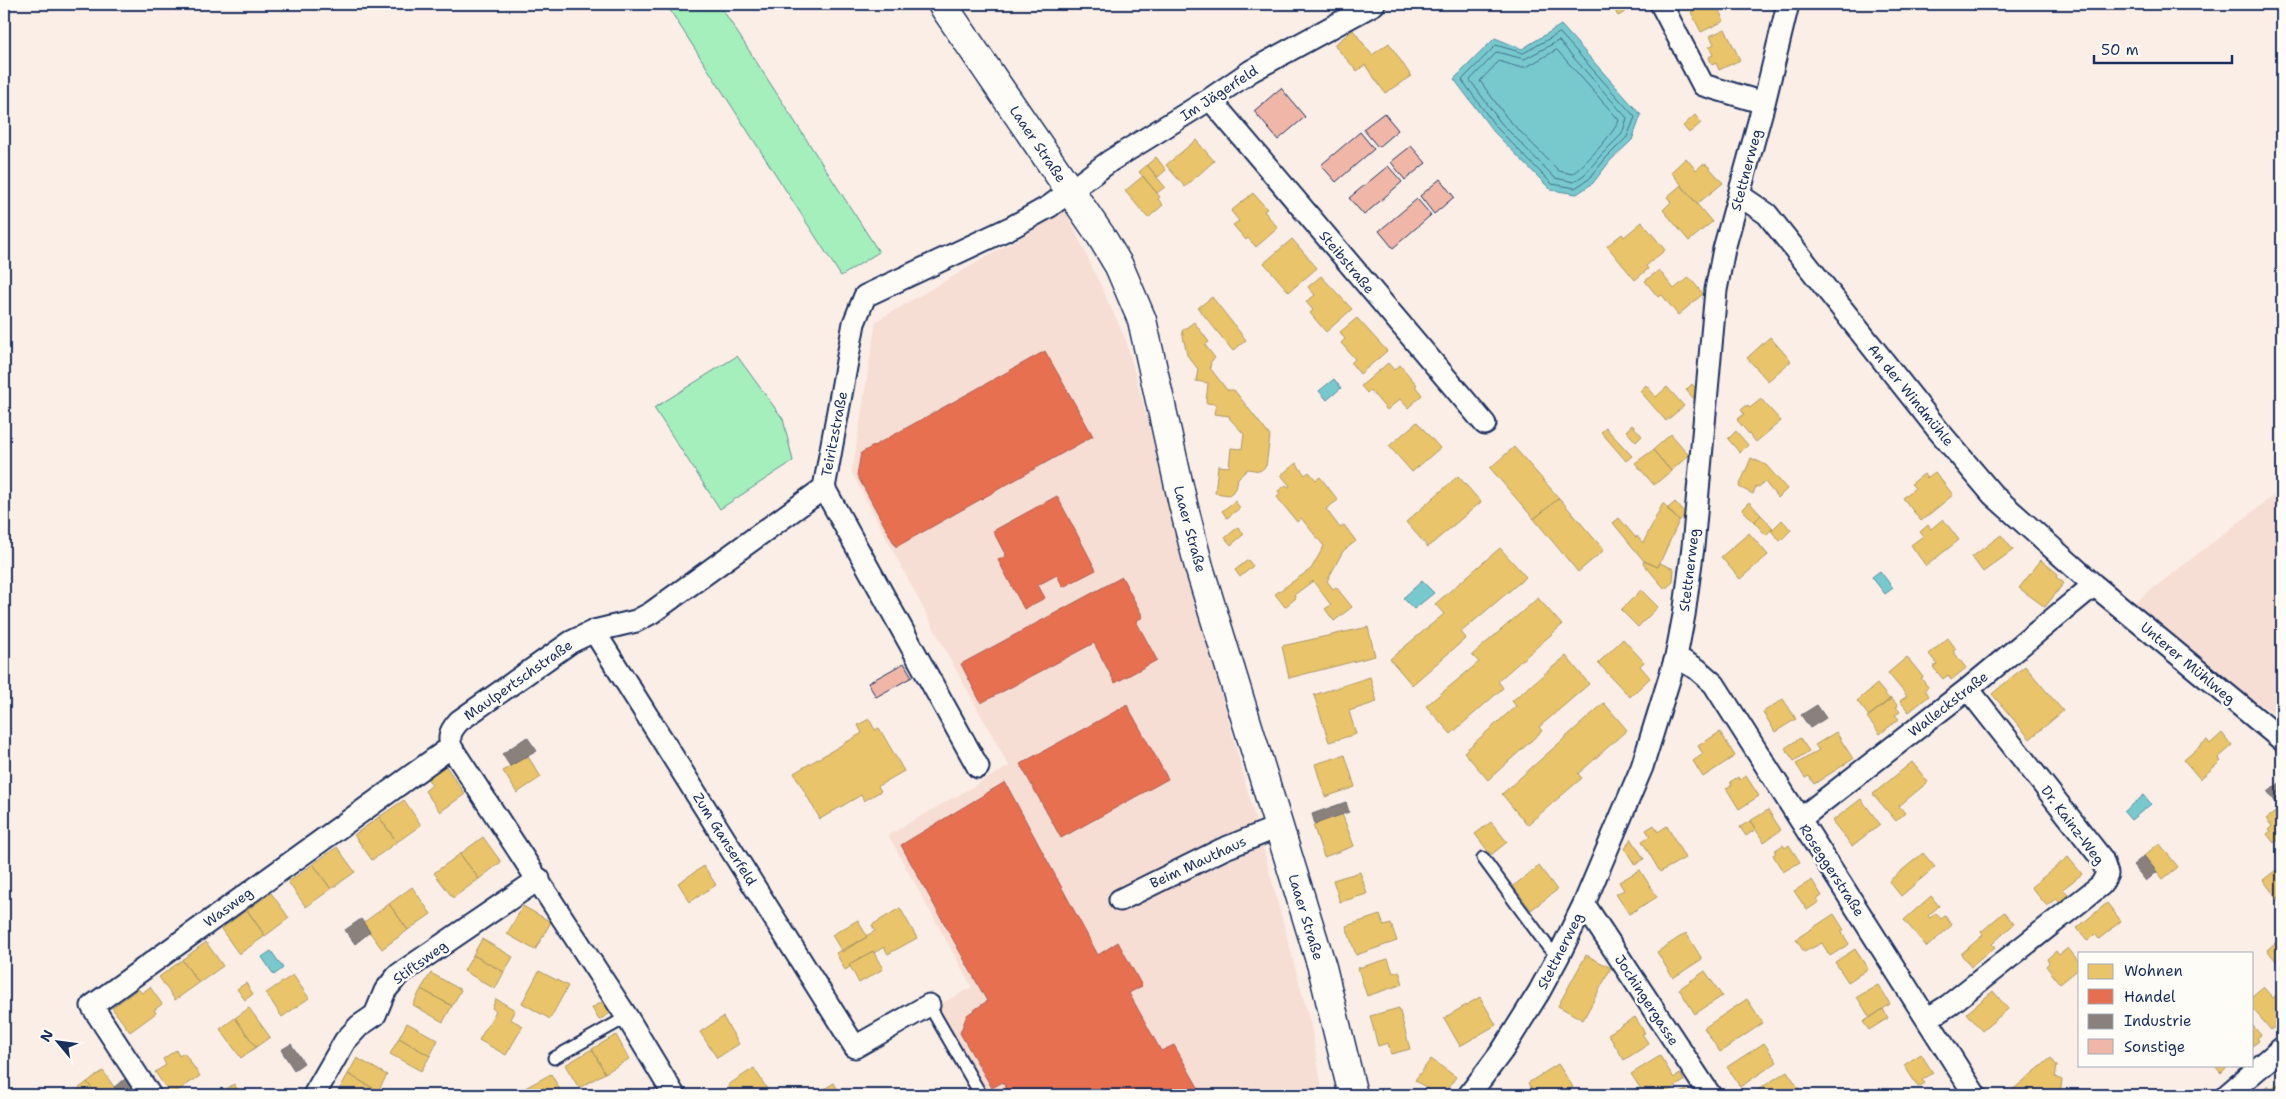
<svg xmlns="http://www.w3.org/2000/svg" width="2286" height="1099" font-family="'Shantell Sans',sans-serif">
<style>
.built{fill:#f7ded4}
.green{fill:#a5efbd;stroke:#608f8e}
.water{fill:#78c9ce;stroke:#538ba1}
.homes{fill:#e9c46a;stroke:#ab9766}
.shops{fill:#e76f51;stroke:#aa5c55}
.industry{fill:#8a817c;stroke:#696873}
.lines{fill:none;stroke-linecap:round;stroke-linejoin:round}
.shore{stroke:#406d8b;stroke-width:1}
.building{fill:#f0b7a8;stroke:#1b2f5e}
.service-casing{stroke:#1b2f5e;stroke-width:15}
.minor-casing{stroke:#1b2f5e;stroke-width:25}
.tertiary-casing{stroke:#1b2f5e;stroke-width:31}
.service{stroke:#fdfcf7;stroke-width:11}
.minor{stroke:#fdfcf7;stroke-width:21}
.tertiary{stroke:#fdfcf7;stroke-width:28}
.labels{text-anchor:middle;stroke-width:5;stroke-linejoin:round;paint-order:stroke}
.street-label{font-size:14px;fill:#1b2f5e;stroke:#fdfcf7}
</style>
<rect width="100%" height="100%" fill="#faeee7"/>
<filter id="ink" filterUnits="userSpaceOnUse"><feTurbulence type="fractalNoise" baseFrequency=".02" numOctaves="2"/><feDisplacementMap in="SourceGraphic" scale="10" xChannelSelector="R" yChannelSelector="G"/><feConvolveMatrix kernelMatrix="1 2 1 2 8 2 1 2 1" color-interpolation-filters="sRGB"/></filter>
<g filter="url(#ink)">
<!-- built -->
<path class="built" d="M1066,211L1126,340L1311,1026L1323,1095H972L926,1012L972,987L888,835L1009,766L950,659L852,473L876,321Z
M2282,489V717L2281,718L2177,649L2133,604Z"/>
<!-- green -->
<path class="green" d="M666,4H719L879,252L841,276Z
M737,356L783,419L793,461L720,509L654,408Z"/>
<!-- water -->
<path class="water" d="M1561,25L1641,115L1632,140L1610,161L1593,183L1577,194L1551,190L1493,131L1454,79L1495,38L1522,49Z
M1334,379L1341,388L1327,400L1319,391Z
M1880,571L1893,588L1885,594L1872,577Z
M1422,581L1434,593L1414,609L1403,598Z
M2144,795L2151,804L2131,820L2124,812Z
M271,951L283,968L274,975L262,957Z"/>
<!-- homes -->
<path class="homes" d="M1611,4H1639L1618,16Z
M1694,4H1716L1724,21L1701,32L1691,12L1696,9Z
M1725,29L1740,60L1719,70L1716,63L1712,65L1709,57L1713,55L1709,47L1714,44L1710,36Z
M1353,30L1372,55L1389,43L1411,76L1385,93L1365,65L1357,71L1334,45Z
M1695,115L1701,123L1689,133L1683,126Z
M1196,140L1214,161L1185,187L1166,165Z
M1156,157L1166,170L1158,177L1147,165Z
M1686,158L1696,170L1703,164L1707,165L1723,183L1697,204L1671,172Z
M1147,165L1165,187L1157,193L1139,172Z
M1143,176L1160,197L1158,199L1163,205L1148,218L1125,191Z
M1681,185L1712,222L1689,241L1663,210L1671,202L1667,197Z
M1253,193L1267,209L1264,211L1278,228L1256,247L1248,238L1246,240L1233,225L1239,221L1231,211Z
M1642,222L1665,250L1646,266L1648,269L1635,280L1607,246L1622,234L1624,237Z
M1292,239L1317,268L1289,292L1264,263Z
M1659,270L1674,289L1689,277L1703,294L1678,315L1662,295L1658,297L1645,281Z
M1321,276L1352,309L1326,332L1310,313L1313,310L1306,302L1315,295L1308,287Z
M1212,297L1246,340L1233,351L1198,308Z
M1357,318L1387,351L1360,374L1351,363L1355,359L1341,343L1345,339L1340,332Z
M1194,322L1209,342L1205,345L1215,358L1211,361L1210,368L1227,390H1234L1270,436L1266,466L1260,471L1248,469L1238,478L1236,489L1229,495L1215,493L1218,466L1229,467L1231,448L1242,449L1244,434L1229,418L1230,416L1214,414L1216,404L1206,403L1208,383L1196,381L1198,369L1187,355L1182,331Z
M1770,337L1791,361L1768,381L1747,358Z
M1388,363L1394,370L1400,365L1417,385L1415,386L1422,395L1408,408L1400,399L1387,410L1370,390L1367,393L1361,386Z
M1692,384L1701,394L1695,400L1686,390Z
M1646,385L1656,397L1667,387L1684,406L1666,421L1640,391Z
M1761,399L1781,421L1756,442L1737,420L1744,414L1741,410L1747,405L1750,408Z
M1417,422L1440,448L1412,472L1389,446Z
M1632,425L1642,436L1636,442L1626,431Z
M1606,428L1632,456L1626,461L1601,432Z
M1736,431L1748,445L1740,453L1728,439Z
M1671,434L1689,455L1671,471L1653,450Z
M1514,447L1559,498L1534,519L1490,468Z
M1653,450L1671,471L1654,485L1635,463Z
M1751,458L1766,465L1787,489L1778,498L1764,481L1759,487L1756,486L1753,494L1739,487Z
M1296,463L1305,475L1309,472L1316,480L1320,477L1338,500L1326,509L1340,528L1344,525L1356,541L1343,551L1327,581L1333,589L1336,587L1352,607L1334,621L1325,609L1331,605L1313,581L1294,595L1296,598L1285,607L1275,594L1311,569L1324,546L1301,518L1297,522L1277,497L1280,494L1278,491L1286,485L1288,487L1290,486L1281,475Z
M1935,472L1953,495L1921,521L1903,498L1915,488L1911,484L1924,474L1927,478Z
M1458,476L1481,502L1428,547L1406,522Z
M1559,498L1604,550L1578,572L1534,519Z
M1235,501L1240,508L1227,518L1222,511Z
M1675,502L1686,514L1679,521L1667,509Z
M1749,502L1761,515L1754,522L1742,509Z
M1663,503L1679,521L1658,567L1644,561L1613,523L1619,518L1636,538L1637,536L1643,543Z
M1761,515L1773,528L1766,535L1754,522Z
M1943,519L1959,540L1926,566L1911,545L1923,536L1920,532L1928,525L1931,529Z
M1782,520L1791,530L1780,541L1771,531Z
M1238,527L1244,534L1231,545L1225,538Z
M1749,533L1768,555L1740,579L1721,557Z
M2001,535L2013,550L1983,572L1972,557Z
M1500,548L1526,577L1461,632L1466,638L1412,685L1390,659L1444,614L1435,604Z
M1248,560L1253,566L1240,577L1235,570Z
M2041,560L2058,574L2056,577L2064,583L2045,607L2019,588Z
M1644,561L1658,567L1660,563L1674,569L1673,582L1665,589L1643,563Z
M1641,590L1658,607L1638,627L1621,610Z
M1538,598L1562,625L1498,681L1503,688L1451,734L1426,706L1479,662L1472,655Z
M1368,627L1375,656L1289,678L1282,646Z
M1948,638L1956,649L1953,651L1966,668L1951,680L1948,675L1943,679L1933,667L1937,664L1929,654Z
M1623,639L1644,662L1640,666L1650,678L1630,697L1598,663Z
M1566,656L1589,684L1539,727L1542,731L1488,780L1464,752L1516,706L1512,701Z
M1907,657L1923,677L1921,678L1928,687L1925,690L1929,696L1909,712L1900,701L1907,696L1888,673Z
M2025,666L2063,711L2030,739L1992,694Z
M1370,677L1377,702L1349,711L1356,734L1329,742L1314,695Z
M1877,684L1890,700L1869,716L1857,701Z
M1891,698L1898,706L1896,707L1900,712L1895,715L1899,719L1880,734L1867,717Z
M1783,699L1796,719L1775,732L1763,712Z
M1604,703L1627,730L1578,774L1582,778L1527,825L1502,794Z
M869,719L875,730L879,728L904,771L878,786L881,791L864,801L861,795L820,819L794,773L862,733L858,725Z
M1720,732L1735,756L1703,777L1693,761L1703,754L1698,746Z
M1836,732L1853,759L1814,784L1809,776L1805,778L1796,764L1819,750L1815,745Z
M2222,733L2232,746L2218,758L2221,761L2200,779L2184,760L2207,740L2210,744Z
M1800,738L1809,751L1794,761L1785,748Z
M527,755L541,777L517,793L503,771Z
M1345,755L1355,787L1325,797L1315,764Z
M1912,762L1928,782L1899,806L1905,813L1896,821L1873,794Z
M445,765L465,794L440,812L425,791L432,785L427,778Z
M1746,776L1759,796L1739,809L1726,788L1732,785L1730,782L1738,777L1740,780Z
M1861,799L1880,824L1852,846L1832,821Z
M404,800L421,825L397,842L379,817Z
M2282,807V838L2274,843L2267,834L2271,831L2269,829L2272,826L2266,819Z
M1768,810L1781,830L1764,842L1750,821Z
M1342,814L1354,846L1324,857L1313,825Z
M379,817L397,842L372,860L354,835Z
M1750,821L1756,829L1746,836L1740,827Z
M1491,822L1507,842L1491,855L1475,834Z
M1654,825L1658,832L1667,826L1685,858L1660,872L1642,841L1650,836L1646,830Z
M483,837L501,862L479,879L460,854Z
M1631,838L1644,859L1635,865L1625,849Z
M2159,843L2178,867L2163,879L2144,856Z
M1783,845L1785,848L1789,845L1800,862L1783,872L1773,855L1776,853L1774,851Z
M337,847L355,872L331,889L313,864Z
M1923,853L1935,867L1901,896L1889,881Z
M460,854L479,879L453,898L434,873Z
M2068,857L2082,874L2063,889L2068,895L2059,902L2056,898L2047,906L2031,887Z
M313,864L331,889L306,907L288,882Z
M704,866L716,885L690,902L678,883Z
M1539,866L1557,890L1531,910L1513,886Z
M1640,870L1657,897L1629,914L1616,894L1624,890L1619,882Z
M2276,870L2282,878V905L2263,880Z
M1360,872L1367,894L1340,902L1333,880Z
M1812,880L1822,896L1817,899L1819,902L1807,910L1794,891Z
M412,887L431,914L408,930L389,904Z
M271,893L289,918L265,936L247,910Z
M1931,896L1939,906L1928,916L1930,918L1936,913L1941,919L1945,916L1952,925L1927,947L1904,920Z
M2107,903L2121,921L2099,939L2095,934L2088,941L2077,928Z
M389,904L408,930L382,949L363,923Z
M523,906L551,922L535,950L507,934Z
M900,908L917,938L888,954L884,947L874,953L873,951L849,964L850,967L845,970L836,953L867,937L866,936L875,931L872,925Z
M247,910L265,936L239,954L221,929Z
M2004,912L2014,924L1992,944L1995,947L1971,967L1961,954L1983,935L1981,932Z
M1834,914L1844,930L1841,931L1849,944L1830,956L1822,943L1804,952L1796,939Z
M1380,915L1384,926L1391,924L1397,941L1356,955L1346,926Z
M858,920L867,937L842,952L832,935Z
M1686,933L1702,959L1673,978L1657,952Z
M2282,937V968L2267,950Z
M482,939L513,957L504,972L473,955Z
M206,942L223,966L199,983L182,960Z
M2068,948L2080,963V968L2060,984L2046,966L2049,963L2047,959L2056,951L2059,955Z
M1855,949L1868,969L1848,982L1835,962Z
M873,951L883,969L859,983L849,964Z
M473,955L504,972L495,989L464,971Z
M1586,955L1611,968L1583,1020L1558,1006Z
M1388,959L1393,973L1399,971L1403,984L1367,996L1358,968Z
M182,960L199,983L175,1000L159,977Z
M539,971L568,986L550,1019L522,1003Z
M1705,971L1722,996L1695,1014L1679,989Z
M431,973L461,990L452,1006L421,989Z
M293,975L309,998L282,1017L266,993Z
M246,983L253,994L245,1000L237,989Z
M1878,985L1890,1004L1870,1018L1857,997Z
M150,987L162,1004L154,1010L156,1013L130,1032L112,1008L138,989L142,993Z
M2263,987L2273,998L2282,990V1021L2271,1030L2252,1008V996Z
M421,989L452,1006L443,1022L413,1005Z
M1993,991L2008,1009L1982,1031L1967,1013Z
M1480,997L1496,1025L1460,1046L1444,1018Z
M496,999L515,1010L510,1019L523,1026L506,1055L479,1040L496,1011L492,1008Z
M1747,999L1763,1023L1720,1052L1704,1028Z
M605,1000L612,1012L599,1020L592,1008Z
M249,1008L270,1037L256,1047L235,1018Z
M1399,1008L1410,1049L1391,1054L1388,1043L1378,1046L1370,1016Z
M1883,1009L1888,1018L1869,1030L1863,1022Z
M723,1017L739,1044L717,1058L700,1032Z
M1635,1017L1645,1033L1642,1034L1649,1044L1624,1060L1608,1034Z
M235,1018L256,1047L241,1058L220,1029Z
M407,1023L438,1040L430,1056L399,1038Z
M2252,1025L2261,1035L2257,1038L2259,1041L2252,1046Z
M616,1035L629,1059L605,1073L592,1049Z
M399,1038L430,1056L421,1071L390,1054Z
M1764,1043L1777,1062L1740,1087L1727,1067Z
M592,1049L605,1073L579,1088L565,1065Z
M176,1050L179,1056L184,1053L200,1076L171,1095L155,1072L166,1065L163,1059Z
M1921,1054L1933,1073L1922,1080L1925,1083L1918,1087L1904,1065Z
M1660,1056L1674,1078L1680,1074L1684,1081L1662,1095H1645L1631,1074Z
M357,1058L387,1075L378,1091L348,1074Z
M2051,1058L2057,1066L2055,1077L2062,1080L2060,1095H2014L2011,1091Z
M1431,1059L1456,1077L1443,1095H1436L1415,1080Z
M1558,1064L1573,1087L1560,1095H1536L1528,1083Z
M2214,1065H2227L2228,1066L2221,1073Z
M754,1068L770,1094L735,1095L728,1085Z
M103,1071L114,1087L120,1095H97L87,1082Z
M1787,1071L1803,1095H1750Z
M348,1074L378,1091L376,1095H349L339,1090Z
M551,1074L563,1095H532L527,1087Z
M2282,1081V1095H2276L2271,1090Z
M87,1082L97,1095H74L73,1093Z
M834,1083L841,1095H817L816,1094Z
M234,1084L241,1095H217Z
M2268,1086L2276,1095H2257Z
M527,1087L532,1095H514Z
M1944,1089L1947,1095H1934Z
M2160,1089L2165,1095H2154Z
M1686,1090L1689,1095H1677Z"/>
<!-- shops -->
<path class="shops" d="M1045,351L1093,436L896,547L857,475L861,453Z
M1057,496L1096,570L1063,587L1057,575L1038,585L1045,598L1024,609L998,560L1006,556L993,531Z
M1122,577L1143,617L1136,621L1157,660L1115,683L1094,643L981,703L961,664Z
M1127,705L1168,779L1061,838L1020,764Z
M1005,782L1098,955L1118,942L1142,986L1129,993L1161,1051L1174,1045L1199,1089L1187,1095H1010L1003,1082L992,1088L960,1033L967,1015L987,1001L901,845Z"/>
<!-- industry -->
<path class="industry" d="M1817,705L1826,718L1810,728L1801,715Z
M527,737L537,751L510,766L502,754Z
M2282,781V799L2276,803L2268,792Z
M1346,802L1349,812L1315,824L1312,814Z
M2144,856L2157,872L2146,881L2133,865Z
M361,919L370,932L355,944L345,930Z
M291,1044L304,1063L294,1070L281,1050Z
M128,1077L137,1089L128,1095H120L114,1087Z"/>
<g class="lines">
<!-- shore -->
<path class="shore" d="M1560,33L1635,117L1627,137L1606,158L1589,179L1575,188L1552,184L1496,127L1462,80L1496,45L1523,53Z
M1559,41L1627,118L1622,134L1602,154L1585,174L1574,182L1555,178L1501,123L1470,80L1497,52L1524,59Z
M1557,50L1619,120C1616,131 1582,168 1572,174L1559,171L1507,118L1480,81L1499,61L1518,67H1526Z"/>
</g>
<!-- building -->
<path class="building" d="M1281,88L1305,117L1278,140L1254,111Z
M1384,113L1398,130L1378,147L1363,129Z
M1360,132L1374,149L1336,182L1321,165Z
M1411,146L1426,163L1405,180L1391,162Z
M1388,166L1402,182L1364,215L1349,198Z
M1440,179L1454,197L1434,214L1420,196Z
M1417,199L1431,215L1393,248L1379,231Z
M904,663L912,677L876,697L868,683Z"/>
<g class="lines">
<defs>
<path id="service" d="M1483,858L1548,947L1559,955
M929,1005L981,1095
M554,1058L627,1017"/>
<path id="minor" d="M1661,4L1703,85L1764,103
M1210,99L1485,424
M1739,195L1767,214L1938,430L1993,495L2094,585L2282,740
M594,631L855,1047L929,1005
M1676,657L1697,669L1714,684L1975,1095
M978,767L824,488L854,323L865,296L1014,226L1050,206L1110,161L1210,99L1251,71L1374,4
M1800,819L1968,689L2094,585
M1120,900L1223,849L1278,827
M1584,904L1710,1095
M1927,1019L1949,1005L2101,885L2107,874L2102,859L1968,689
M150,1095L92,1006L451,747
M314,1095L345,1041L359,1026L375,1015L385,991L398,975L539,879
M674,1095L627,1017L451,747C448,735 451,730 459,721L571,642L594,631L636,621L651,613L824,488
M1469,1095L1502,1051L1539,992L1559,955L1584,904L1642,767L1676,657L1684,615L1693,547L1716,290L1724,249L1764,103L1788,4
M2227,1095L2282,1048"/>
<path id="tertiary" d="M942,4L1101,236L1119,266L1142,320L1183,504L1199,567L1322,967L1353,1095"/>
</defs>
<!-- service casing -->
<use href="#service" class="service-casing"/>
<!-- minor casing -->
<use href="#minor" class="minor-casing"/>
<!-- tertiary casing -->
<use href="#tertiary" class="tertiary-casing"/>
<!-- service -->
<use href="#service" class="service"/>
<!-- minor -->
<use href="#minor" class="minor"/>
<!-- tertiary -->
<use href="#tertiary" class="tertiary"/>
</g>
</g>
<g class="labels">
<!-- street labels -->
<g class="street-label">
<text transform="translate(1219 93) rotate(-33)" y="5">Im Jägerfeld</text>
<text transform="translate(1038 144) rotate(56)" y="5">Laaer Straße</text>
<text transform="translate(1746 170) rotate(-75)" y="5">Stettnerweg</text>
<text transform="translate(1347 262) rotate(50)" y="5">Steibstraße</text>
<text transform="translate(1911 395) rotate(51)" y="5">An der Windmühle</text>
<text transform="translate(834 434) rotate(-79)" y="5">Teiritzstraße</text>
<text transform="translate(1190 529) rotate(75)" y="5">Laaer Straße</text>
<text transform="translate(1689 570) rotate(-83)" y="5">Stettnerweg</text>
<text transform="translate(2188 663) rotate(40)" y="5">Unterer Mühlweg</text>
<text transform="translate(518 680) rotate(-35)" y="5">Maulpertschstraße</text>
<text transform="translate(1948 704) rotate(-38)" y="5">Walleckstraße</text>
<text transform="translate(2073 825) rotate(53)" y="5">Dr. Kainz-Weg</text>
<text transform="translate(725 839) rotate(58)" y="5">Zum Ganserfeld</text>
<text transform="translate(1198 862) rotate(-25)" y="5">Beim Mauthaus</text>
<text transform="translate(1832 870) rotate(57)" y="5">Roseggerstraße</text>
<text transform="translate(228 907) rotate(-36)" y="5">Wasweg</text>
<text transform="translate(1306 917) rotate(73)" y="5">Laaer Straße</text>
<text transform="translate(1560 951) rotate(-63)" y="5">Stettnerweg</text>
<text transform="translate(420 962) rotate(-36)" y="5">Stiftsweg</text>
<text transform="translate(1647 1000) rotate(57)" y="5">Jochingergasse</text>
</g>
</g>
<!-- margin -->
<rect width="2286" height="1099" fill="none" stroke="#fdfcf7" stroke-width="20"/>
<rect x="10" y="10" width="2266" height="1079" fill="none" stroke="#1b2f5e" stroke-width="2" filter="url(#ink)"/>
<!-- legend -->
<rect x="2078" y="952" width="175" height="115" fill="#fdfcf7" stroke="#a3aaba"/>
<rect x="2088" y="964" width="25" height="15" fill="#e9c46a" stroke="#a3aaba"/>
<text x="2124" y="976" font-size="15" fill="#1b2f5e">Wohnen</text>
<rect x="2088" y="989" width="25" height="15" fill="#e76f51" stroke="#a3aaba"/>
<text x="2124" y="1002" font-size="15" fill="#1b2f5e">Handel</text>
<rect x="2088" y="1014" width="25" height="15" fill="#8a817c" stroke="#a3aaba"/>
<text x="2124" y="1026" font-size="15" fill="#1b2f5e">Industrie</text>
<rect x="2088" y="1039" width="25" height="15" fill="#f0b7a8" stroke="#a3aaba"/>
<text x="2124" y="1052" font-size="15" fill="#1b2f5e">Sonstige</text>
<!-- north arrow -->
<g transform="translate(58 1042) rotate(299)" stroke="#fdfcf7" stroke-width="4" paint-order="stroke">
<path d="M0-4L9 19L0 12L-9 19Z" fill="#1b2f5e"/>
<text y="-8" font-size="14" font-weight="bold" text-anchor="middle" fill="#1b2f5e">N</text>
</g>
<!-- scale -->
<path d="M2094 55v8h138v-8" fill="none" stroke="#1b2f5e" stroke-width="2.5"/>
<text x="2101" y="55" font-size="15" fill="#1b2f5e" stroke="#fdfcf7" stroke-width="4" paint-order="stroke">50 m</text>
</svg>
